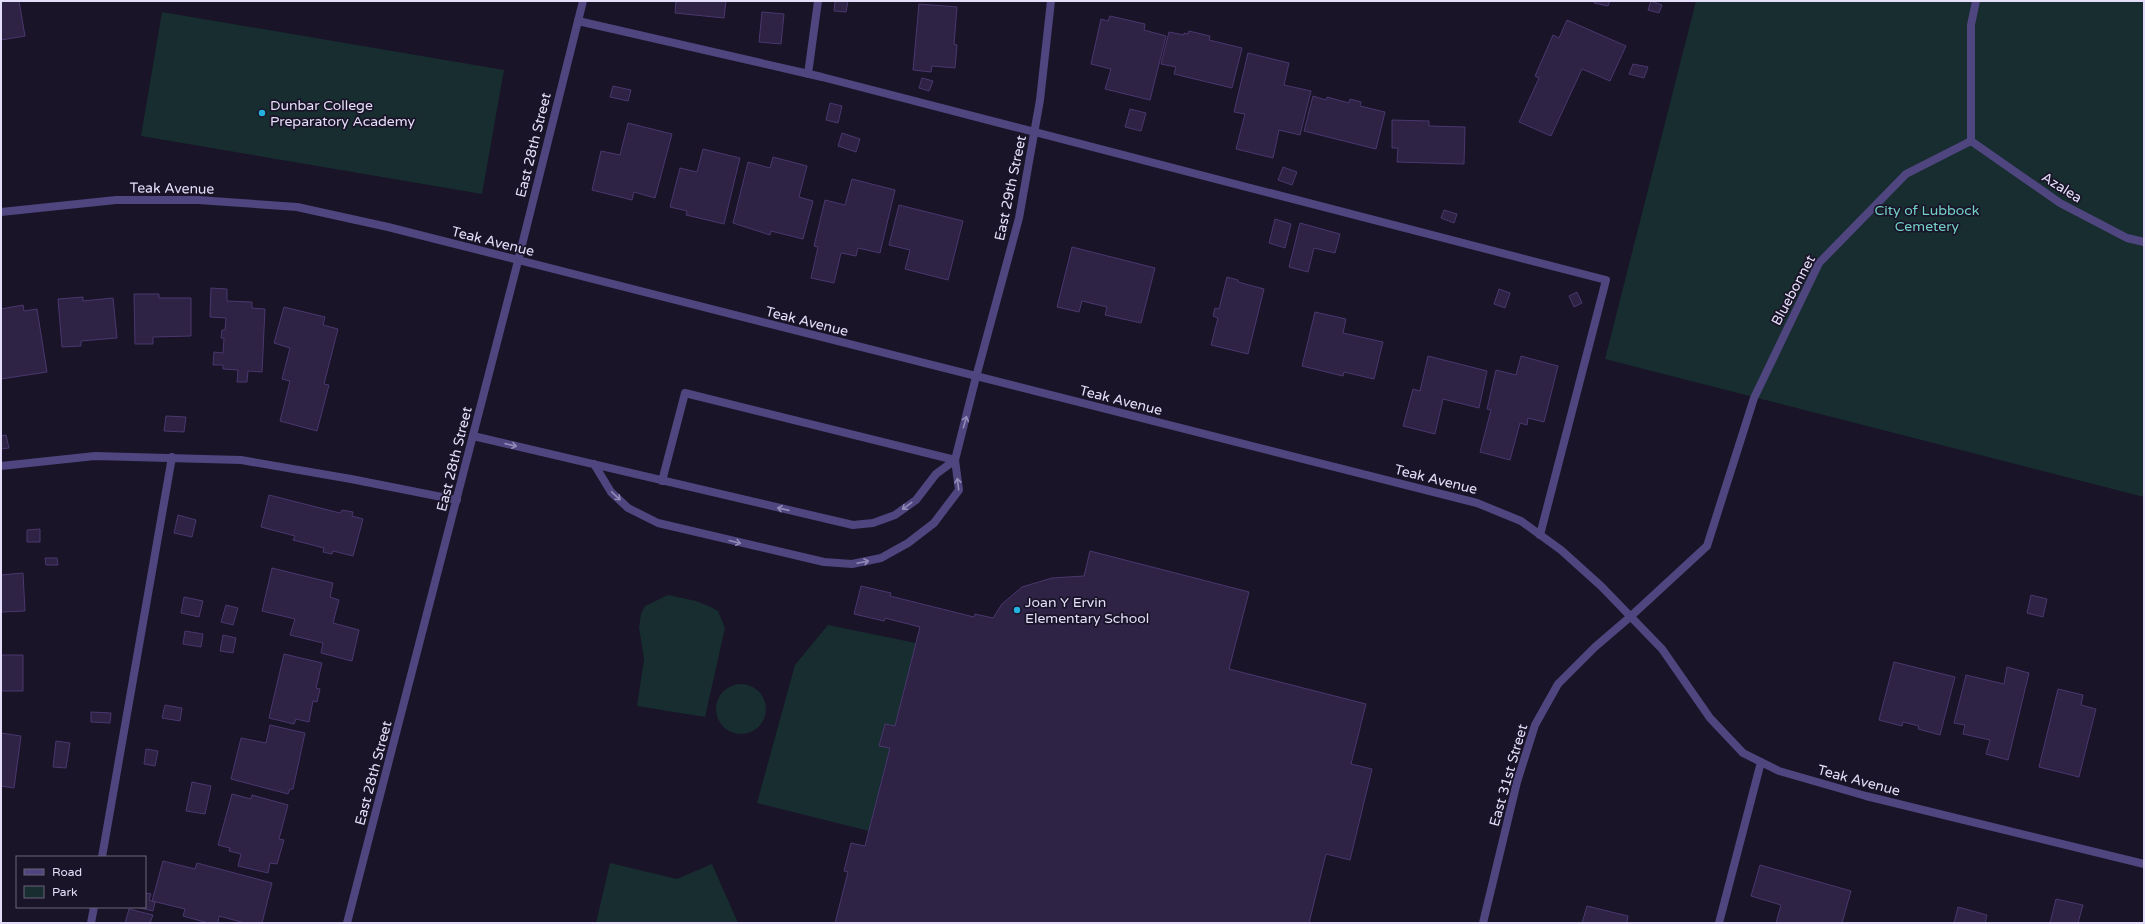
<svg xmlns="http://www.w3.org/2000/svg" width="2145" height="924" font-family="'Varela Round',sans-serif">
<style>
.green{fill:#172d30}
.building{fill:#2e2245;stroke:#4a376e}
.lines{fill:none;stroke-linecap:round;stroke-linejoin:round}
.lane{stroke:#4f457f;stroke-width:8}
.street{stroke:#4f457f;stroke-width:8}
.oneway{stroke:#928ab6}
.poi-dot{fill:#24b3e0;stroke:#191427;stroke-width:1.5}
.labels{text-anchor:middle;stroke-width:3.5;stroke-linejoin:round;paint-order:stroke}
.poi-label{font-size:14px;fill:#e5defa;stroke:#191427;text-anchor:start}
.street-label{font-size:14px;fill:#e5defa;stroke:#191427}
.park-label{font-size:14px;fill:#73d1c7;stroke:#191427}
</style>
<rect width="100%" height="100%" fill="#191427"/>
<!-- green -->
<path class="green" d="M1696,1H2144V497L1605,359Z
M162,12L504,70L482,194L141,136Z
M668,595L696,601L711,607L718,611L725,628L705,717L637,706L644,659L639,627L641,614L645,606Z
M828,625L916,643L895,726L885,724L879,745L890,748L869,831L757,803L795,665Z
M716 709a25 25 0 1 1 50 0a25 25 0 1 1-50 0Z
M610,863L677,879L712,864L738,923H596Z"/>
<!-- building -->
<path class="building" d="M1,1H19L25,36L1,40Z
M676,1H726L724,18L675,13Z
M835,1H848L846,12L834,11Z
M1595,1H1610L1608,6L1594,3Z
M1651,1L1662,5L1659,13L1648,10Z
M919,4L957,7L954,44L957,45L955,68L932,66L931,72L913,70Z
M762,12L784,14L781,44L759,42Z
M1110,16L1145,24L1144,30L1166,36L1150,100L1105,89L1111,69L1091,64L1101,19L1108,21Z
M1567,20L1626,46L1610,81L1582,69L1551,136L1519,122L1539,78L1535,76L1553,35L1559,38Z
M1189,31L1210,36L1209,40L1242,48L1232,88L1174,74L1176,67L1161,64L1169,32L1184,35V33L1188,34Z
M1248,53L1289,63L1284,85L1311,91L1300,135L1279,130L1273,158L1236,149L1245,114L1234,112Z
M1633,64L1648,67L1644,78L1629,74Z
M922,78L933,81L929,91L919,88Z
M613,86L631,90L628,101L610,97Z
M1313,96L1326,100L1327,97L1349,103L1350,99L1361,102L1360,106L1385,112L1376,149L1304,131Z
M830,103L842,106L838,123L826,120Z
M1130,109L1146,113L1141,131L1125,127Z
M1392,120L1429,121V126L1465,127L1464,164L1397,162L1398,148H1392Z
M628,123L672,134L655,198L634,192L632,200L592,190L601,151L620,155Z
M842,133L860,139L856,152L838,146Z
M703,149L740,158L724,224L686,215L687,211L670,207L680,168L697,172Z
M773,157L807,166L799,197L813,201L803,239L771,231L770,235L733,223L748,162L770,168Z
M1283,167L1297,172L1292,185L1278,180Z
M852,179L895,190L880,253L858,248L856,256L841,253L834,283L811,278L818,247L814,246L825,200L845,205Z
M899,205L963,221L948,280L905,269L910,250L889,245Z
M1444,210L1457,214L1454,223L1441,218Z
M1275,219L1291,224L1285,248L1269,243Z
M1300,223L1340,234L1335,253L1314,248L1308,272L1289,267Z
M1072,247L1155,268L1141,323L1105,315L1107,307L1082,301L1079,312L1057,307Z
M1227,277L1238,280V282L1264,289L1248,354L1211,345L1218,318L1213,316L1215,308L1219,309Z
M211,288L227,289V301L252,302V308L265,309L262,372L248,371L247,382H237L238,370L223,369V365H213L214,352L223,353L224,338H221L222,330H225L226,318L210,317Z
M1499,289L1510,293L1505,308L1494,304Z
M1577,292L1582,303L1574,307L1569,296Z
M134,294H159V298H191V336L153,337V344H135Z
M83,297V301L113,298L117,338L81,341V346L62,347L58,299Z
M23,305L24,311L37,309L47,372L1,379V309Z
M284,307L325,317L323,325L338,329L324,384L329,385L317,431L280,421L290,381L282,379L290,348L274,343Z
M1315,312L1346,319L1343,333L1383,342L1374,379L1344,372L1343,376L1302,366Z
M1428,356L1487,371L1479,408L1443,399L1435,434L1403,426L1413,389L1420,391Z
M1521,356L1558,366L1544,422L1528,418L1527,425L1520,423L1510,460L1480,452L1491,410L1487,409L1496,370L1516,375Z
M166,416L186,417L184,432L164,431Z
M6,435L9,448L1,449V436Z
M269,495L340,513L342,510L353,512L352,516L363,519L353,556L333,551L332,554L323,552L324,548L293,540L295,536L261,527Z
M178,515L196,520L192,537L174,533Z
M40,529V542H27V530Z
M1090,551L1249,592L1229,669L1366,704L1351,764L1372,769L1350,860L1326,854L1309,923H835L848,872L844,871L851,843L865,846L890,748L879,746L885,724L895,726L920,627L885,618L884,621L854,614L861,586L891,593L890,596L974,617L975,614L993,618L1002,604L1022,587L1052,578L1084,576Z
M45,558H57L58,565H46Z
M272,568L333,583L330,597L339,600L333,623L359,630L352,661L321,653L323,643L290,635L295,619L262,611Z
M23,573L25,611L1,612V575Z
M2031,595L2047,599L2043,617L2027,613Z
M184,597L203,601L199,617L181,613Z
M226,605L238,608L233,625L221,622Z
M185,631L203,634L201,647L183,644Z
M223,635L236,638L233,653L220,651Z
M284,654L322,663L316,688L320,689L317,702L313,701L309,722L296,719L294,724L269,718Z
M1,655H23V691H1Z
M1894,662L1955,677L1940,735L1918,729L1919,726L1903,722L1902,726L1879,720Z
M2007,667L2029,673L2008,760L1986,754L1990,740L1963,734L1965,725L1954,723L1966,675L2004,684Z
M2058,689L2083,695L2081,705L2096,709L2079,777L2039,767Z
M165,705L182,708L180,721L162,718Z
M91,712L111,713L110,723L91,722Z
M270,725L305,733L293,789H290L288,794L231,779L241,738L266,743Z
M1,733L21,736L14,788L1,786Z
M56,741L70,743L66,768L53,767Z
M146,749L158,751L155,766L144,764Z
M192,782L211,786L205,814L186,811Z
M232,794L251,799L252,795L288,805L279,839L284,840L277,864L270,863L268,873L238,866L241,854L229,851L230,848L218,845Z
M163,861L195,869L197,863L272,883L262,923H245L219,916L218,923H208L183,916L185,909L152,901Z
M1760,865L1851,891L1842,923H1776L1781,905L1751,896Z
M145,893L151,894L149,900L155,902L153,911L140,908L145,907Z
M2056,899L2083,905L2078,923H2050Z
M1587,906L1628,916L1627,923H1582Z
M1958,907L1987,915L1985,923H1954Z
M129,909L153,915L150,923H125Z"/>
<g class="lines">
<!-- lane -->
<path class="lane" d="M578,21L822,77L1606,280L1540,535
M808,74L818,1
M1971,141L2060,203L2127,238L2144,242
M473,436L853,525L873,523L895,515L916,500L936,474L955,460
M594,464L611,492L628,508L658,523L824,562L852,564L881,558L908,543L934,523L959,490L955,460L976,377
M1,466L95,456L241,460L351,479L457,500
M662,481L685,393L955,460
M1630,617L1707,546L1754,398L1819,263L1906,174L1971,141V25L1976,1
M102,857L172,457
M91,923L94,907
M1719,923L1761,762"/>
<!-- street -->
<path class="street" d="M1,212L116,200H198L297,207L388,227L1477,503L1521,521L1561,550L1601,586L1662,649L1710,718L1743,753L1779,771L1866,796L2144,864
M976,377L1019,218L1040,100L1051,1
M347,923L518,261L583,1
M1483,923L1517,782L1535,725L1558,684L1595,647L1630,617"/>
</g>
<!-- one-way arrows -->
<defs><path id="oneway-shaft" d="M-6 0H5M1.5-3L5.5 0L1.5 3" fill="none" stroke-width="1.6" stroke-linecap="round" stroke-linejoin="round"/></defs>
<g class="oneway">
<use href="#oneway-shaft" transform="translate(965 422) rotate(-74)"/>
<use href="#oneway-shaft" transform="translate(511 445) rotate(13)"/>
<use href="#oneway-shaft" transform="translate(958 484) rotate(-97)"/>
<use href="#oneway-shaft" transform="translate(616 496) rotate(43)"/>
<use href="#oneway-shaft" transform="translate(907 506) rotate(143)"/>
<use href="#oneway-shaft" transform="translate(783 509) rotate(-167)"/>
<use href="#oneway-shaft" transform="translate(735 542) rotate(14)"/>
<use href="#oneway-shaft" transform="translate(863 562) rotate(-12)"/>
</g>
<!-- markers -->
<g class="poi-dot">
<circle cx="262" cy="113" r="4"/>
<circle cx="1017" cy="610" r="4"/>
</g>
<g class="labels">
<!-- poi labels -->
<g class="poi-label">
<text x="270" y="110">Dunbar College<tspan x="270" dy="16">Preparatory Academy</tspan></text>
<text x="1025" y="607">Joan Y Ervin<tspan x="1025" dy="16">Elementary School</tspan></text>
</g>
<!-- street labels -->
<g class="street-label">
<text transform="translate(533 145) rotate(-76)" y="5">East 28th Street</text>
<text transform="translate(2062 187) rotate(32)" y="5">Azalea</text>
<text transform="translate(172 188) rotate(1)" y="5">Teak Avenue</text>
<text transform="translate(1010 188) rotate(-78)" y="5">East 29th Street</text>
<text transform="translate(493 241) rotate(14)" y="5">Teak Avenue</text>
<text transform="translate(1793 290) rotate(-62)" y="5">Bluebonnet</text>
<text transform="translate(807 321) rotate(14)" y="5">Teak Avenue</text>
<text transform="translate(1121 400) rotate(14)" y="5">Teak Avenue</text>
<text transform="translate(454 459) rotate(-76)" y="5">East 28th Street</text>
<text transform="translate(1436 479) rotate(14)" y="5">Teak Avenue</text>
<text transform="translate(373 773) rotate(-75)" y="5">East 28th Street</text>
<text transform="translate(1508 775) rotate(-74)" y="5">East 31st Street</text>
<text transform="translate(1859 780) rotate(15)" y="5">Teak Avenue</text>
</g>
<!-- park labels -->
<g class="park-label">
<text x="1927" y="215">City of Lubbock<tspan x="1927" dy="16">Cemetery</tspan></text>
</g>
</g>
<!-- border -->
<rect width="2145" height="924" fill="none" stroke="#e5defa" stroke-width="4"/>
<!-- legend -->
<rect x="16" y="856" width="130" height="52" fill="#191427" stroke="#6b657b"/>
<rect x="24" y="869" width="20" height="6" fill="#4f457f" stroke="#6b657b"/>
<text x="52" y="876" font-size="12" fill="#e5defa">Road</text>
<rect x="24" y="886" width="20" height="12" fill="#172d30" stroke="#6b657b"/>
<text x="52" y="896" font-size="12" fill="#e5defa">Park</text>
</svg>
